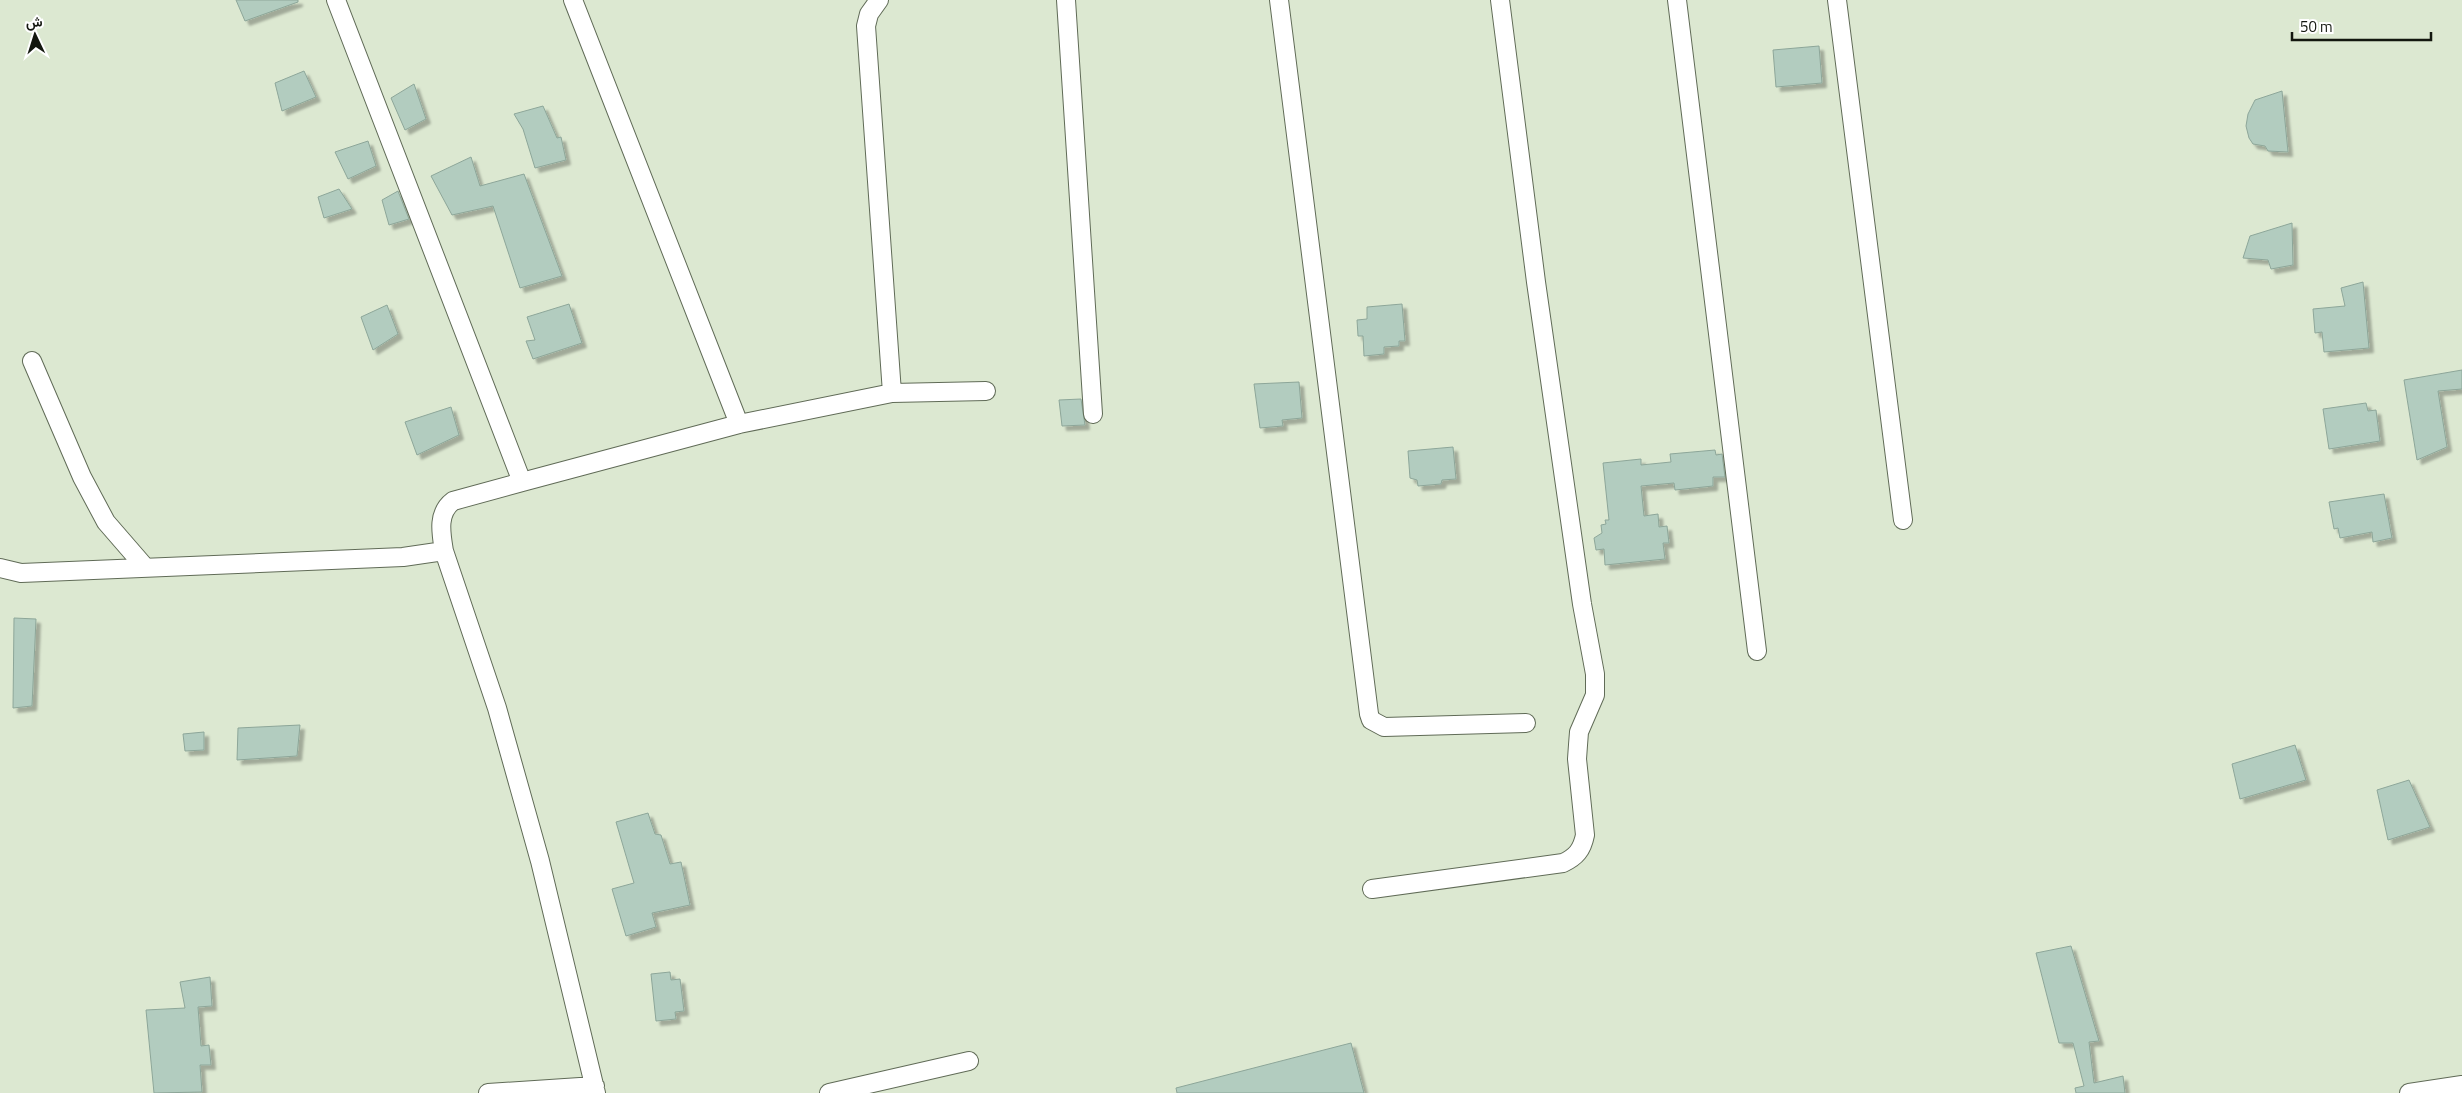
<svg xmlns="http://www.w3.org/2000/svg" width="2462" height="1093" font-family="'Titillium Web',Vazirmatn,sans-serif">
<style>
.building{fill:#b2ccbf;stroke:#8da699;filter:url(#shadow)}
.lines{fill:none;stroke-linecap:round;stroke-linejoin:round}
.minor-casing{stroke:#606b57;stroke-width:20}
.minor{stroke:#fff;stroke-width:18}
</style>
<defs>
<filter id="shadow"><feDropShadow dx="4.5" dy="4.5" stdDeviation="1" flood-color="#0004"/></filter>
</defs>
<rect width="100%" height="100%" fill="#dce8d1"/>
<!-- building -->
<path class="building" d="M236,0H298V2L245,21Z
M1819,46L1822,83L1776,87L1773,50Z
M304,71L316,97L282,111L275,83Z
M414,84L426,119L405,130L391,98Z
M2282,91L2288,152L2268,151L2265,146L2253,144L2249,138L2246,126L2248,114L2255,100Z
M543,106L557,138L561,137L566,160L535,168L523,129L514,114Z
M368,141L376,166L348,179L335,152Z
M471,157L480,186L524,174L562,276L520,288L493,206L452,215L431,176Z
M339,189L352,209L324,218L318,197Z
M398,191L409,219L389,225L382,200Z
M2292,223L2293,265L2271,269L2268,260L2243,258L2250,236Z
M2363,282L2369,348L2324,352L2322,332L2315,333L2313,309L2345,306L2341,288Z
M569,304L582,343L533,359L526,341L535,340L527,317Z
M1402,304L1405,341H1399V346L1384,347V354L1364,356L1363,336H1358L1357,320L1367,319V307Z
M387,305L398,334L373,350L361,317Z
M2462,370V389L2438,391L2447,447L2417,460L2404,380Z
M1299,382L1302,418L1282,420L1283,426L1260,428L1254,384Z
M1081,399L1085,425L1062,426L1059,400Z
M2366,403L2368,411L2376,410L2380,441L2329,449L2323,409Z
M451,407L459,435L417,455L405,422Z
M1453,447L1456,479L1442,480L1441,484L1418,486L1417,480L1410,478L1408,451Z
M1715,450L1716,455L1722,454L1725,477H1713V486L1675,490L1674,483L1641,486L1644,516L1658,514L1659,527L1667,526L1669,543H1663L1665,559L1605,565L1604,549L1596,550L1594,538L1602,533L1601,525L1606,524L1605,520H1609L1603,463L1641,459V465L1671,462L1670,454Z
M2384,494L2392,538L2373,542L2372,532L2340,538L2338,528L2334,529L2329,502Z
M14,618L36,619L32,706L13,708Z
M300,725L297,756L237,760L238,728Z
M204,732V750L185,751L183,734Z
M2295,745L2306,780L2240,799L2232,764Z
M2409,780L2430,827L2388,840L2377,790Z
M648,813L655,834L661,835L670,864L681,862L690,905L652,913L656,927L626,936L612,889L634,883L616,822Z
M2071,946L2099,1041L2089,1042L2094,1083L2123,1076L2125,1093H2076L2075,1088L2084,1086L2073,1043H2059L2036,953Z
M670,972L671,980L680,979L684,1011L675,1012L676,1019L656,1021L651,974Z
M210,977L212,1006L198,1007L201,1046L209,1045L211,1065H200L202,1092L154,1093L146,1010L185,1008L180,982Z
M1351,1043L1364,1093H1177L1176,1088Z"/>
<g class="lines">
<defs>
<path id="minor" d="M336,0L522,482L739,424L892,393
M573,0L739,424
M879,0L869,14L866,26L892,393L986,391
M1066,0L1093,414
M1279,0L1369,714L1371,720L1384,727L1526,723
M1677,0L1757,651
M1837,0L1903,520
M32,361L82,477L106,522L145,567
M522,482L453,501C437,513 441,533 444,551L497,708L540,861L596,1093
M0,568L21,573L403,557L444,551
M1372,889L1563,863C1576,857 1582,850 1585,835L1577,759L1578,745L1579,732L1595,695V674L1582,604L1536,282L1500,0
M488,1093L595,1086
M829,1093L969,1061
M2409,1093L2462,1085"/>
</defs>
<!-- minor casing -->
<use href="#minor" class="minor-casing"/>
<!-- minor -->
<use href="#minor" class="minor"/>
</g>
<!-- north arrow -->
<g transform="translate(35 35) rotate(356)" stroke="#ffffff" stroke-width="4" paint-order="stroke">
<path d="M0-4L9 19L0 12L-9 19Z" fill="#13170f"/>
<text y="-8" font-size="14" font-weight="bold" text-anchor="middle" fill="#13170f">ش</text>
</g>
<!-- scale -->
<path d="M2292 32v8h139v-8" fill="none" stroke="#13170f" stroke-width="2.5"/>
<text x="2300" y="32" font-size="15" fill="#13170f" stroke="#ffffff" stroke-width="4" paint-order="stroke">50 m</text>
</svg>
